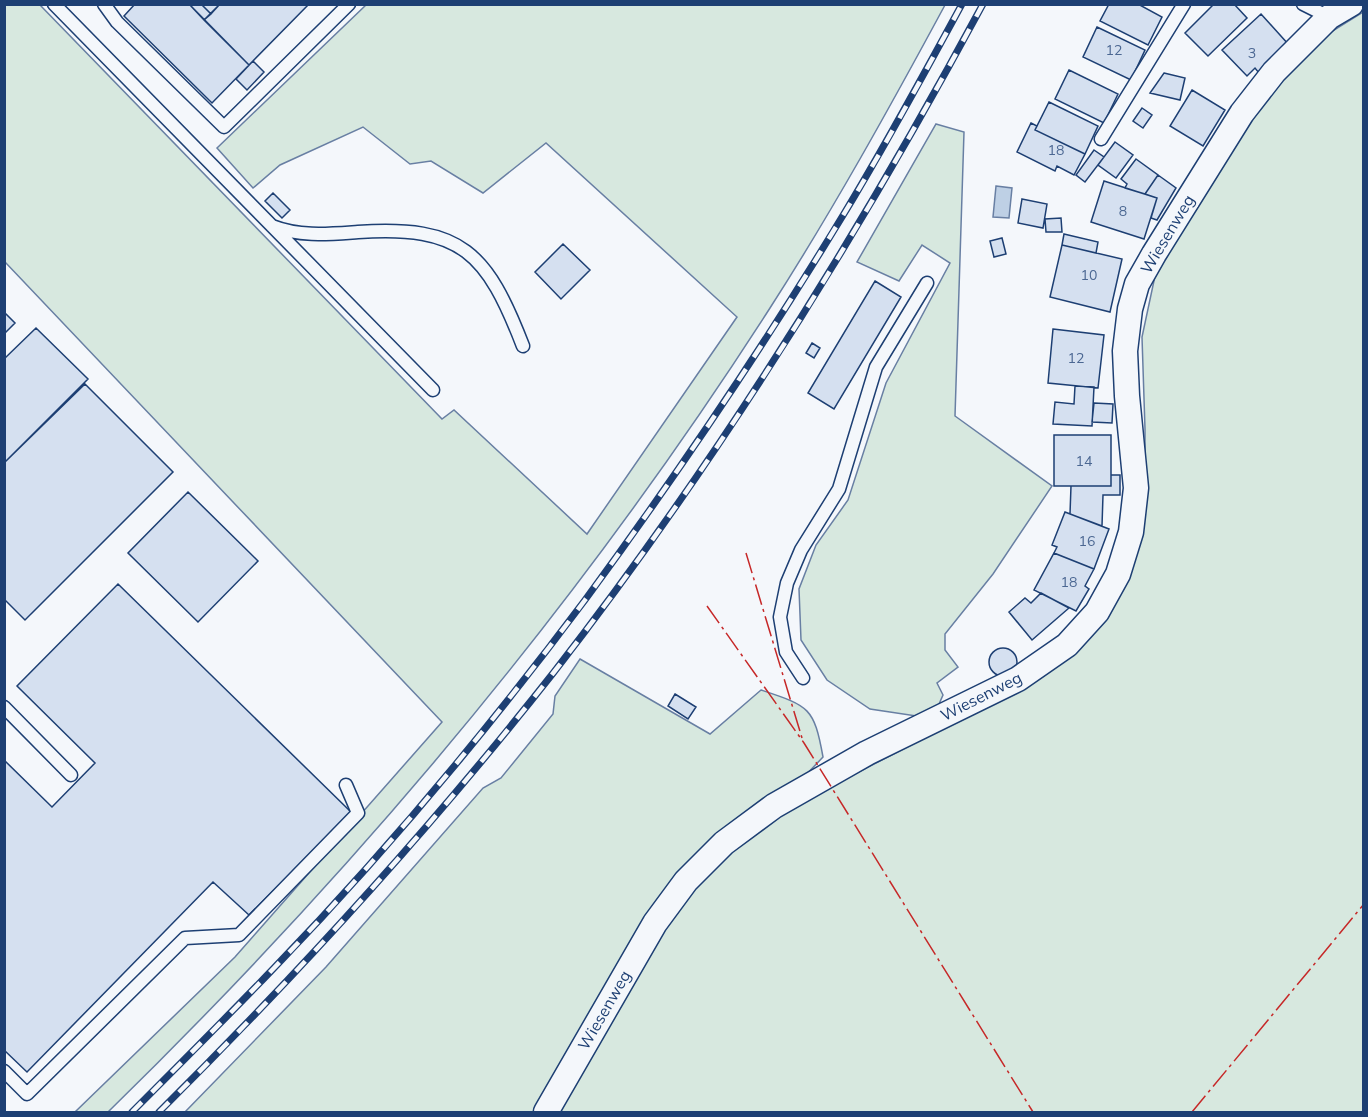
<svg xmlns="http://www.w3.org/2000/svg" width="1368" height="1117" font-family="Mulish,sans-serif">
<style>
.green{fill:#d7e8df;stroke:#687fa3;stroke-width:1.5}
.water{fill:#bed0e5;stroke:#687fa3;stroke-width:1.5}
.building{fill:#d5e0f0;stroke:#1d3f73;stroke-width:1.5}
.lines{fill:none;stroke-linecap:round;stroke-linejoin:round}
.lane-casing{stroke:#1d3f73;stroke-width:15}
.street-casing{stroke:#1d3f73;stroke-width:27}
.lane{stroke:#f4f7fb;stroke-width:12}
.street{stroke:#f4f7fb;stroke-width:24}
.rail-casing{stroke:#1d3f73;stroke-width:7}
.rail{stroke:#f4f7fb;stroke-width:4.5;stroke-dasharray:14;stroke-linecap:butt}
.power{stroke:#c62828;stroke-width:1.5;stroke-dasharray:21 4.5 3 4.5;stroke-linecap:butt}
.labels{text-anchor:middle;stroke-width:4.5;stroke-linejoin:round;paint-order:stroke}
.number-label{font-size:14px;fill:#4b6792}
.street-label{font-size:16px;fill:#1d3f73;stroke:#f4f7fb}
</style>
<rect width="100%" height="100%" fill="#f4f7fb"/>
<!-- green -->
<path class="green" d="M5,5H40L442,419L454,410L587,534L737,317L546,143L483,193L431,161L410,164L363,127L280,165L253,188L217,148L366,5H945C890,107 833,210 770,308C582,601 357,869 108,1112H75L235,957L442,722L5,262Z
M1363,12V1112H555L677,907L736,843L793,806L1044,676L1094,632L1145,509V429L1142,337L1155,276L1201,194L1268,96L1326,35Z
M936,124L964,132L955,416L1052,486L993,574L945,634V650L958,667L937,683L943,695L939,704L923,717L870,709L827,680L801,640L799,589L816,545L848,500L886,383L950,263L922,245L899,281L857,262Z
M580,659L710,734L761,690C809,706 814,707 823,757L801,780L711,843L537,1112H185L326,967L483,788L501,778L553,714L555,696Z"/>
<!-- water -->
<path class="water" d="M996,186L1012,188L1009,218L993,217Z"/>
<!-- building -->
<path class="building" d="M135,4H189L249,65L212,103L124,16Z
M189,4H201L211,14L204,20Z
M201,4H220L211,14Z
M220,4H309L249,65L204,20Z
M1109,4H1138L1162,17L1148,45L1100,21Z
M1214,4H1234L1247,18L1208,56L1185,33Z
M1261,14L1289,45L1259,73L1255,68L1247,76L1222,50Z
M1097,27L1145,50L1131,80L1083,57Z
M253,61L264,72L247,90L236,79Z
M1069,70L1118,94L1104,123L1055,99Z
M1164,73L1185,78L1180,100L1150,93Z
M1192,90L1225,110L1203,146L1170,126Z
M1049,102L1098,126L1085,154L1035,130Z
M1142,108L1152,115L1143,128L1133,121Z
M1031,123L1037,126L1035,130L1085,154L1074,175L1057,166L1055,171L1017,152Z
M1115,142L1133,155L1116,178L1098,165Z
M1094,150L1104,157L1085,182L1076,175Z
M1136,159L1158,175L1145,194L1125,188L1127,184L1121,179Z
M1158,175L1176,188L1157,220L1151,218L1157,198L1145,194Z
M1104,181L1157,198L1144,239L1091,222Z
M273,193L290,210L282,218L265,201Z
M1022,199L1047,204L1043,228L1018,223Z
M1061,218L1062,232H1046L1045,219Z
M1064,234L1098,242L1096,253L1062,245Z
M1002,238L1006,254L994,257L990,241Z
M563,244L590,270L561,299L535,272Z
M1062,245L1122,259L1110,312L1050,297Z
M875,281L901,297L834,409L808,393Z
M4,312L15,323L4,334Z
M36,328L88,379L4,463V359Z
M1053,329L1104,335L1098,388L1048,383Z
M812,343L820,348L814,358L806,353Z
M85,384L173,472L25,620L4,599V463Z
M1075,386L1094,387L1092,426L1053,424L1055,402L1074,404Z
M1094,403L1113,404L1112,423L1092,422Z
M1054,435H1111V486H1054Z
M1111,475H1120V495H1103L1102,526L1070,514L1071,486H1111Z
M188,492L258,561L198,622L128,553Z
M1065,512L1109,529L1094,569L1054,553L1057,547L1052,545Z
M1054,553L1094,569L1085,586L1089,589L1076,611L1034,590Z
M118,584L351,812L249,915L213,882L27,1072L4,1050V760L52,807L95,763L17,686Z
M1041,593L1069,608L1032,640L1009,612L1025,598L1031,603Z
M989 662a14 14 0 1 1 28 0a14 14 0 1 1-28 0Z
M675,694L696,707L688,719L668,706Z"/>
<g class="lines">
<defs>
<path id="lane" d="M54,4L433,390
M104,4L117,22L224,127L349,4
M1303,4L1329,17
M1101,139L1184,4
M272,226C300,237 329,234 358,232C462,225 487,253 523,346
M803,678L786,652L780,617L787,583L801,550L839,489L876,367L927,283
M4,707L71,775
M4,1071L27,1094L185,938L239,935L358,813L346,785"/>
<path id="street" d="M546,1112L655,923L686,881L724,843L774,806L867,753L1018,679L1067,645L1097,612L1118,574L1131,532L1136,488L1127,396L1125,351L1130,309L1137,284L1154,254L1242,113L1274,72L1329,17L1351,4"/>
</defs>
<!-- lane casing -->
<use href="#lane" class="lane-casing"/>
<!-- street casing -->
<use href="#street" class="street-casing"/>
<!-- lane -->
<use href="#lane" class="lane"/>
<!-- street -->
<use href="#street" class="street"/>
<defs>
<path id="rail" d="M132,1112C179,1065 227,1017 274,968C384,854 490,727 585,600C676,476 762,349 842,217C884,148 923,76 962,4
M159,1112C299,973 432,827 554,672C717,462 857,238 983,4"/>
</defs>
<!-- rail casing -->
<use href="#rail" class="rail-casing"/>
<!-- rail -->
<use href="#rail" class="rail"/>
<!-- power -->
<path class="power" d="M746,553L802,738
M707,606L804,743L1033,1112
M1192,1112L1364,904"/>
</g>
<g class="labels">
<!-- number labels -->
<g class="number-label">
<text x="1114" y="55">12</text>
<text x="1252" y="58">3</text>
<text x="1056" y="155">18</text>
<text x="1123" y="216">8</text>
<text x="1089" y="280">10</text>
<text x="1076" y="363">12</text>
<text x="1084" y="466">14</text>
<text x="1087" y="546">16</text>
<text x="1069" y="587">18</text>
</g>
<!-- street labels -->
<g class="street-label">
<text transform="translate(1167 234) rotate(-59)" y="6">Wiesenweg</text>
<text transform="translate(981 696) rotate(-27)" y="6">Wiesenweg</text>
<text transform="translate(604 1010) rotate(-60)" y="6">Wiesenweg</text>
</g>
</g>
<!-- border -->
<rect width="1368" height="1117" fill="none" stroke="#1d3f73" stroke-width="12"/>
</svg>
